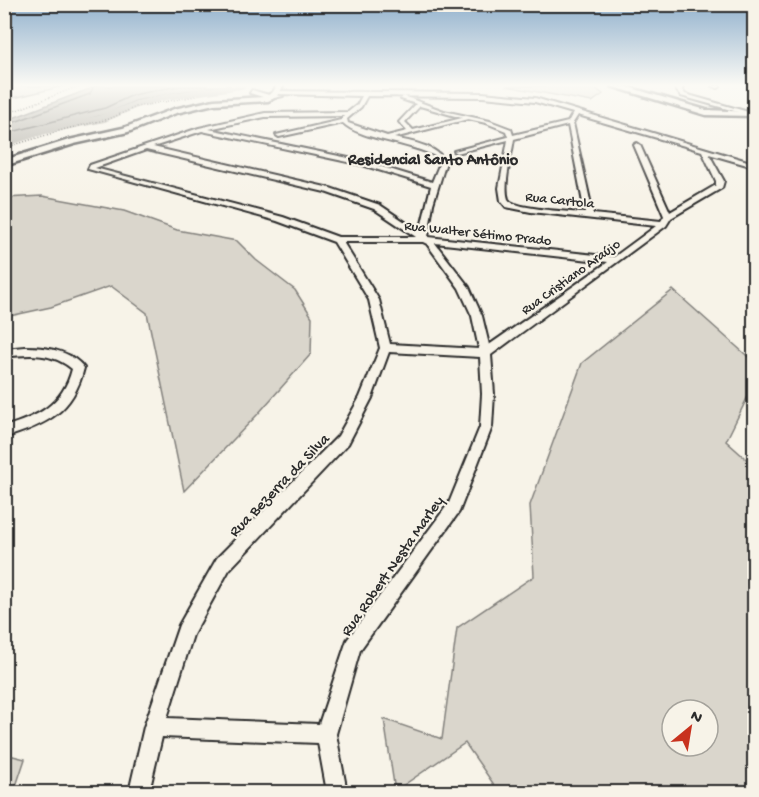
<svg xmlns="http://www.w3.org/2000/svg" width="759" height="797" font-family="'Gochi Hand',sans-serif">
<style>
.green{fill:#dad6cc;stroke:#82807c;stroke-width:1.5;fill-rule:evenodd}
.water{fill:#afaca4;stroke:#7a7874;stroke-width:1.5}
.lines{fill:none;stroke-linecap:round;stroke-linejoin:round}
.shore{stroke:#605f5b;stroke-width:1.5}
.river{fill:#afaca4;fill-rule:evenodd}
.street-casing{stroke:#2b2b2b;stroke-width:4}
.secondary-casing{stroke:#2b2b2b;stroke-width:5}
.path{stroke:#2b2b2b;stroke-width:1.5;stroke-dasharray:1 2;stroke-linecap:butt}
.street{fill:#f7f3e8;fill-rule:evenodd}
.secondary{fill:#f7f3e8;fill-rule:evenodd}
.labels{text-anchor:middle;stroke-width:4.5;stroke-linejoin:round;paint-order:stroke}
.far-street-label{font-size:14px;fill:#2b2b2b;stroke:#f7f3e8}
.far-quarter-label{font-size:16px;font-weight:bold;fill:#2b2b2b;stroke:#f7f3e8}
.street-label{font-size:16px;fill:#2b2b2b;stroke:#f7f3e8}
</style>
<rect width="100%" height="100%" fill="#f7f3e8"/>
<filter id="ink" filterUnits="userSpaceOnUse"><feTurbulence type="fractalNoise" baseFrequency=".0167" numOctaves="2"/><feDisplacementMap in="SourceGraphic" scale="12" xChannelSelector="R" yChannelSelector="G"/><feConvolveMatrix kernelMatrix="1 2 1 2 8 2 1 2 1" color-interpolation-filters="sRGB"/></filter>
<g filter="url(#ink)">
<!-- green -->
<path class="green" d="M5,86H64L5,100Z
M506,86H592L603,94L592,102Z
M42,196L124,211L177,230L237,241L256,260L295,290L312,317L311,354L257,415L184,491L147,313L111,286L51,307L5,317V198Z
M673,290L754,362V384L726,441L754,466V792H499L465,743L395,791L384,719L442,739L457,628L534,576L530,505L582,363ZM672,710H708V746H672Z
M5,754L25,759L14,792H5Z"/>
<!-- water -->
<path class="water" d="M97,86H231L178,92L135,101L107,114L5,141V121Z"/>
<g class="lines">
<!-- shore -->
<path class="shore" d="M4,126L90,94L94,86
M4,134L105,108L133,95L178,86"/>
<!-- river -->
<path class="river" d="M219,86H247L242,89L166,100L142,106L105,122L45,134L4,147V139L42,127L98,116L134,102L166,94Z"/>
<defs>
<path id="street" d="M678,86H683L682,90L685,94L752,113L749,115L681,96L676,90Z
M712,86H720V87L718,88Z
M252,90L269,95L283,96L269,99L250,93Z
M276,91L483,93L535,98L754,163V167L709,154L724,181L722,188L671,218L666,226L491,355L494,394L492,427L459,512L360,650L336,734L347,792H327L318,743L162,737L149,792H129L144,727L179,625L217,558L338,436L360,397L380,348L369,300L334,242L277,221L88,169L90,165L199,128L265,113L348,112L357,105L362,96L278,94ZM367,96L483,97L535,102L573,113L568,122L513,135L511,129L490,121L444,111L403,96L401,99L416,104L399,122L407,131L387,136L348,123L347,119L361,107ZM420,106L462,118L413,130L405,122ZM578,115L702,151L716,181V185L670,212L640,145L637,143L634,145L664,216L661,221L593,214L573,123ZM344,116L341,120L276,135L279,137L343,123C358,139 412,143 437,157L439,165L432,182L363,161L209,129L265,117ZM468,119L486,123L506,131L508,137L454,151L457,153L508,140L499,188L501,201L506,207L531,212L656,226L614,257L428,237L433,204L446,162C436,145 412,142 394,138ZM568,125L585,213C572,212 512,209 508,199C503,185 512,154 514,139ZM202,131L362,165L431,186L420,232L380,205L330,188L153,147ZM146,150L325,192L374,209L416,237H338L283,217L95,168ZM343,242H423L427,244L459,288L472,316L479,349L390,344L379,300ZM435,243L608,262L489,345L482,316L469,287ZM389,352L480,357L482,394L480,427L449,503L347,640L319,724L167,718L193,635L229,570L348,444L372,398Z
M25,347C46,347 71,350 84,368C73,413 45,425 4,438V427C37,417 63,405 72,369C52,352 29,354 4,357V349Z"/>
<path id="secondary" d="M277,86H283L278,96L268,101L214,104L176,113L128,132L74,144L4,166V160L69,140L123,128L174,109L214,100L264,97L272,93Z
M611,86L628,87L706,110L754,112V116L706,115Z"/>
</defs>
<!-- street casing -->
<use href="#street" class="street-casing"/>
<!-- secondary casing -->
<use href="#secondary" class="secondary-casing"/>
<!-- path -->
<path class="path" d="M4,115L79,86
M4,148L66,129L109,119L136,107L196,96"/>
<!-- street -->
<use href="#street" class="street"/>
<!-- secondary -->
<use href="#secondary" class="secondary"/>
</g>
</g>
<!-- sky -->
<linearGradient id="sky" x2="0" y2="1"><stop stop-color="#91b1cd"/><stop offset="0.43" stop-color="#fbfaf5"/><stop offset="1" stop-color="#fbfaf5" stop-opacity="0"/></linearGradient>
<rect width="759" height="198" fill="url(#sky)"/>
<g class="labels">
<!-- far-street labels -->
<g class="far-street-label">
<text transform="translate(560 199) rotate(6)" y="5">Rua Cartola</text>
<text transform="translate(478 232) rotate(6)" y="5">Rua Walter Sétimo Prado</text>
<text transform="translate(570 276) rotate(-36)" y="5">Rua Cristiano Araújo</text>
</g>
<!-- far-quarter labels -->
<g class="far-quarter-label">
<text x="433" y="164">Residencial Santo Antônio</text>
</g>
<!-- street labels -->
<g class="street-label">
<text transform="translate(278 484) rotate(-46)" y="6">Rua Bezerra da Silva</text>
<text transform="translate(391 565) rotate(-55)" y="6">Rua Robert Nesta Marley</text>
</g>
</g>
<!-- margin -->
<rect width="759" height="797" fill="none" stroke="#f7f3e8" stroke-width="24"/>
<rect x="12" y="12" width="735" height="773" fill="none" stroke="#2b2b2b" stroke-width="2" filter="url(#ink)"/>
<!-- north arrow -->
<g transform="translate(690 728) rotate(30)"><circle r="28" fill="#f7f3e8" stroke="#a5a39c" stroke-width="1.5"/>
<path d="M0-4.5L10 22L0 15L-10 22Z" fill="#c8321e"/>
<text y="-9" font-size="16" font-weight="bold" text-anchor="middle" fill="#2b2b2b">N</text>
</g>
</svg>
